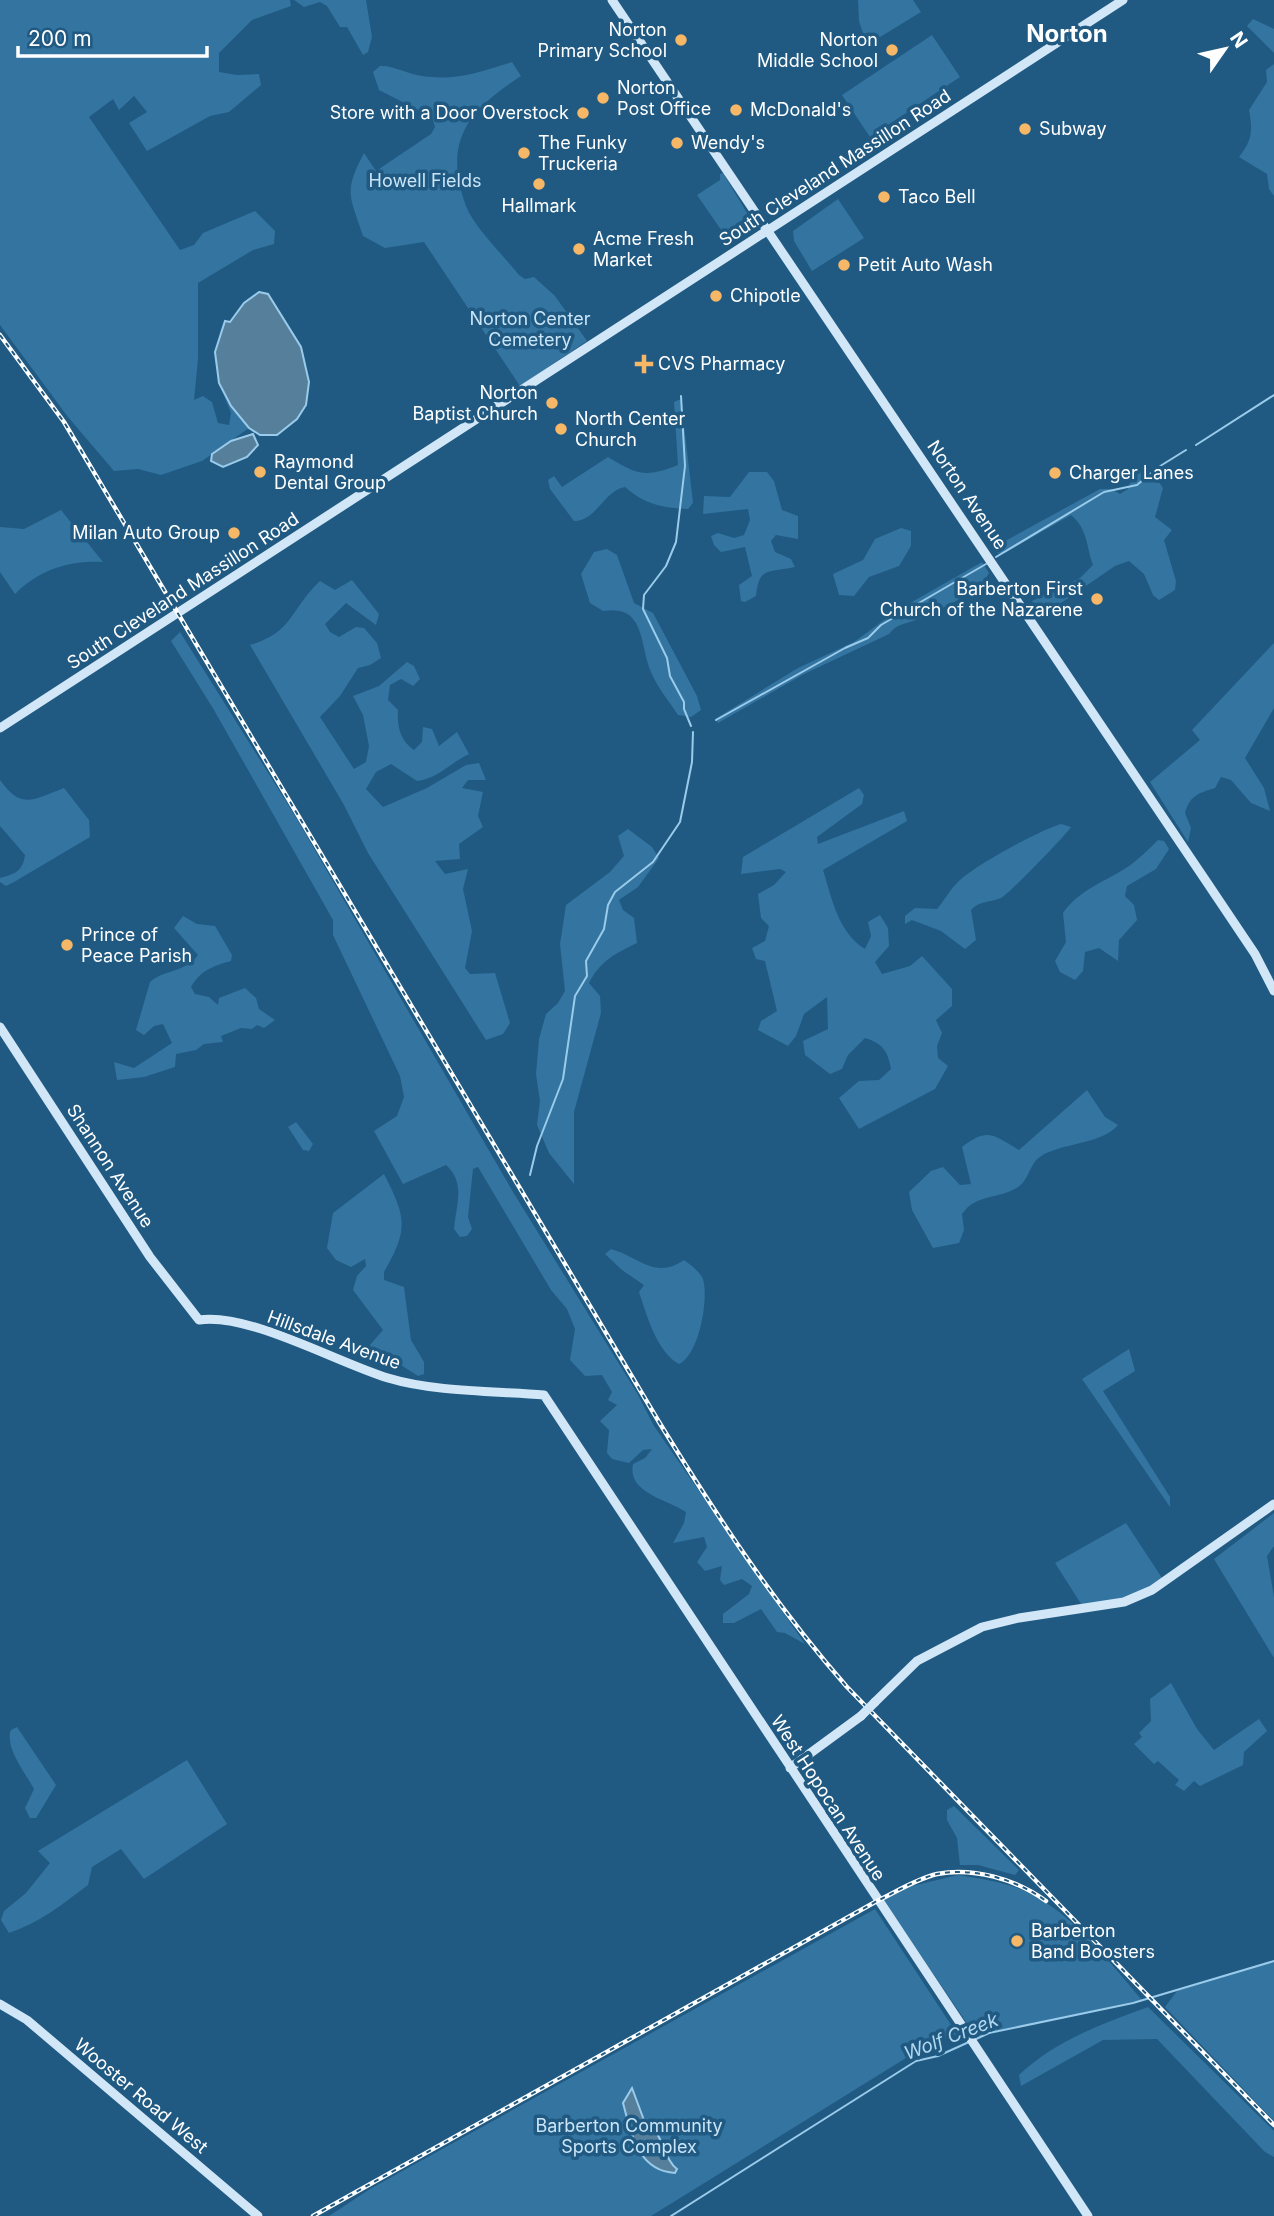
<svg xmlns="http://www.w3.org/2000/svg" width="1274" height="2216" font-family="Inter,sans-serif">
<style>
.green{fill:#3374a0}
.water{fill:#567f9b;stroke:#9acbea;stroke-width:2}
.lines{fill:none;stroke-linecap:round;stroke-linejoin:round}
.stream{stroke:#9acbea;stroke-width:2}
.secondary{stroke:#d1e7f7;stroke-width:9}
.rail-casing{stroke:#fff;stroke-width:4.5}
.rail{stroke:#205a82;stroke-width:2;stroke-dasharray:5;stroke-linecap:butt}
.secondary-bridge{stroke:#d1e7f7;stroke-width:9}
.poi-dot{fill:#f6b767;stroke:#205a82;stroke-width:2.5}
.labels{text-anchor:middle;stroke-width:7;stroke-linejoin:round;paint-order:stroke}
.poi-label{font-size:18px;fill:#fff;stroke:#205a82;text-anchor:start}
.street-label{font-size:18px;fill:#fff;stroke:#205a82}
.park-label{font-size:18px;fill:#cae5f7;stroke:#205a82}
.water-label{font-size:19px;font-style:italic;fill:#b2d8f0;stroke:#205a82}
.district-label{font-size:24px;font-weight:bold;fill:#fff;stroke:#205a82}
</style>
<rect width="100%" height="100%" fill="#205a82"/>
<!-- green -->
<path class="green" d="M0,0H290L291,6L252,20L219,53V72L237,75L259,74L261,85L229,112L210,116L147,151L129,123L147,112L134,96L119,110L113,99L89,117L180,250L194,245L203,233L255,211L275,231L274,244L253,250L198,283V359L194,400L203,396L212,402L218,423L229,425L231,413L219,383L231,406L249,428L202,461L161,475L138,469L114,471L68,417L0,325Z
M294,0H366L372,37L368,52L363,55L347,27H340L327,6L320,2L304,7Z
M858,0H913L921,12L867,45L859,21Z
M1253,19L1274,29V53L1247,26Z
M932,35L960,77L870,137L842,95Z
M512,62L521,76C469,110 442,140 466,206C474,227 504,256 519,275L525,279L534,277L555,296L587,341L520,386L424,242L385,248L363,236C350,195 343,193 364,153L376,171L431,134L435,127L432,117L379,90L373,72L380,66C392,65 408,74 422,76C456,81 480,72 512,62Z
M1274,64V196L1269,189L1267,174L1239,157C1252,140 1253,131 1249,110L1267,82L1266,70Z
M723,173L750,218L745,231L726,244V237L697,195L720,180V174Z
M838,199L864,238L812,271L794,241L793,231Z
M681,399L693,503L688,509C663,508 644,504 625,487C603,491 597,521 574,521L550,489L548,480L554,476L562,487L608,457C638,475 645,478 678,465L674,402Z
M1145,470L1157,479L1163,488L1155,517L1172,530L1164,540L1176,581L1175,590L1159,600L1153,595L1144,574L1129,561L1115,566L1045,614L1037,613L1032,601L1080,578L1093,565C1086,546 1088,529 1071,515L1003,554L997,553L996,546L1100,489H1111L1120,494L1128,489L1134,473Z
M749,472H767L774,481L782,510L798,516V539L776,535L771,541L775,552L791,559L795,567C768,573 759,566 756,596L745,602L741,601L739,585L752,576L745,547L721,552L714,545L711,536L718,533L734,538L744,535L750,520L748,509L703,514L704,496L730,497Z
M61,510L103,562C69,560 39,570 15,594L0,572V527L24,529Z
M901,528L911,531V546L899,566L869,577L854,596L839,595L833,574L863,560L875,539Z
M607,549L617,555L634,603L653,613L697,696L701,710L691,717L678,715C669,701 657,687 651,672C639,644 646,604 603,611L590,603L581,574L594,552Z
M982,562L989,573C980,592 933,614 913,621C902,625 897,624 889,634L804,674L718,723L715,719L798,668L854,642L898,610Z
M352,580L379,614L376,625L346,603L325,624L330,632L339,637L356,627L364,628L377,643L381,658L370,665L358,668L340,696L320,717L354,769L366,762L369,746L363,715L353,696L379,686L407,662L414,666L420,679L413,686L401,679L390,685L388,700L398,710C397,727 400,740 414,750L422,742L423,727L432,729L439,746L457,732L469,754C450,763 439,778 417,781L391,764L376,772L366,789L383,807L427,788L466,765L479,763L486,780H468L462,788L483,792L478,816L483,827L459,844L460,859L435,861L445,874L468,869L463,889L472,931L465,968L470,974L495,973L510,1023L503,1034L486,1040L368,853L344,805L250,645C294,632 290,609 320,581L335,590Z
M180,632L297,819L513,1192L637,1393L654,1426L805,1644L785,1633L777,1632L761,1609L734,1623H723V1614L749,1594L752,1586L742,1579L724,1585L720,1580L722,1566L705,1571L697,1562L707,1547L704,1537L673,1543L684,1523L686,1512C667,1499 627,1493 633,1464L645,1458L652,1449L643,1450L629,1463L612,1459L607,1453L609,1430L600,1421L617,1405L608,1400L612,1392L602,1375L585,1376L570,1360L575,1329L567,1309L551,1290L478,1167L473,1169L468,1217L472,1229L467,1236L460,1237L454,1229C456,1205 466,1183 446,1165L403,1184L374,1131L397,1116L404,1097L400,1076L333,935V920L214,710L171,641Z
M1274,643V708L1245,758L1264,788L1270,811L1251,803L1231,780L1221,777L1215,788C1199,793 1190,795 1185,813L1191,828L1188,842L1150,782L1200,740L1192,730Z
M0,780C22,811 34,799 64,788L89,820L90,837L14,882L6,886L0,882V878C15,874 23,871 25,855L0,826Z
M859,788L864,795L862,804L817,837L818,844L904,811L907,821L823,870C832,899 838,932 865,949L871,936L868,922L880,915L888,928L889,946L875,962L882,974L910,966L922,956L952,989V1006L936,1020L942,1033L937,1046L938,1058L948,1066L935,1089L859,1129L839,1098L859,1081L879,1080L891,1069C888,1051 882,1043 865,1038L848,1055L842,1069L830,1074L805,1055L803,1041L828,1029L827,997L804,1014L796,1036L788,1046L758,1030L761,1021L777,1011L765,961L756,959L752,948L765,941L769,926L761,918L758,894L774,885L786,872L780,869L741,874L743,857Z
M1061,824L1071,827C1067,834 1009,894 1001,898C989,903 981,900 971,910L976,940L965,949L941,931L912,920L905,924V916L915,908L937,909C944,901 949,891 957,883C971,867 1040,830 1061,824Z
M628,829L652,847L659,858L638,887L619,900L623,910L634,918L637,943C616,953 600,961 589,983L600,996L601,1013L574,1112V1184L549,1153L537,1125L540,1101L536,1074L539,1039L546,1014L558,1003L565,991L560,944L566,905L610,872L624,856L618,836Z
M1158,840L1164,841L1169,849L1156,869L1127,886L1125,896L1134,905L1137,920L1119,940L1118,961L1099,948L1085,952L1083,971L1075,980L1060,972L1055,961L1066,942L1063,913C1080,889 1105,882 1129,866C1139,859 1149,849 1158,840Z
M183,916L197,924L215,926L232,955L231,961C213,966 201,970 191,987L195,994L209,997L218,1005L219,998L245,988L256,998L259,1009L275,1020L264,1028L257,1025L252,1029L241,1028L221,1036L223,1042L204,1044L196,1050L176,1054L175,1067L144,1077L117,1080L114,1062L134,1068L172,1043L163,1024L154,1026L144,1035L136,1030L150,982C165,969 185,973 198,955L174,928Z
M1087,1090L1105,1117L1118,1125C1104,1142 1070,1143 1049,1152C1027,1160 1032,1178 1018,1187C998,1200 977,1193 962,1214L964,1230L959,1243L933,1248L912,1210L909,1192L931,1171L943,1167L960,1185L971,1184L962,1147C988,1127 993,1135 1019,1150Z
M296,1122L313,1144L309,1151L303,1150L288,1127Z
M384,1174C406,1217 409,1229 384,1272V1280L404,1287L411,1340L424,1362V1374L418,1376L393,1360L375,1359L370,1345L383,1330L353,1290L357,1276L366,1266L365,1259L351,1267L336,1260L327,1248L333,1213Z
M611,1249C639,1257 655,1280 684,1260C691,1265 700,1272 703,1279C709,1299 699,1355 679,1364C657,1352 647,1316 639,1292L644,1285L622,1270L605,1254Z
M1129,1349L1135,1371L1103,1391L1170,1497V1507L1082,1379Z
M1274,1513V1546L1267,1556L1274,1597V1658L1214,1559Z
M1126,1523L1164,1581L1136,1596L1083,1607L1055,1563Z
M1171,1683L1197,1729L1214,1750L1259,1719L1267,1731L1244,1752L1243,1765L1200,1786L1194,1781L1184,1791L1175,1785L1179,1780L1158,1761L1154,1764L1134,1744L1142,1737L1139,1733L1151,1721L1150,1699Z
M17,1727L56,1785L36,1818H30L25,1808L34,1789C26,1774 4,1747 11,1730Z
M187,1760L227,1824L144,1879L121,1849L92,1867L88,1885C63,1904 39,1923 9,1933L1,1920L4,1911L26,1893L50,1863L38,1851Z
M954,1806L1019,1870L1015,1875L978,1865H960L957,1838L947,1820V1810Z
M958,1875C981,1879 1006,1882 1027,1892C1074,1914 1109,1962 1142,2000L989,2033L977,2038L883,1900L912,1886Z
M875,1909L957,2034L927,2045L651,2216H329L370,2189Z
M1274,1961V2121L1165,2007L1177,1991Z
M1148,2007L1274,2131V2157L1265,2152L1157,2039L1103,2040L1021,2086L1019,2075C1056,2040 1102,2024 1148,2007Z"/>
<!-- water -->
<path class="water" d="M259,292L268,294L301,347L309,382L306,405L297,419L277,435H260L249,428L231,406L219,383L215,352L225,321L230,322L244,303Z
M253,434L258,445L247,457L223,467L211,461L212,454L231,441Z
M632,2088L648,2131H655C664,2142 666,2161 677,2169L675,2173C637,2171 631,2132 623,2103Z"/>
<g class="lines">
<!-- stream -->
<path class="stream" d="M681,396L685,466L676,542L666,566L644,595L643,609L667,658L670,676L684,702V709L691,726
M1196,445L1274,395
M996,557L1104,492L1137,485L1157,468L1186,450
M716,720L845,648L868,638L881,625L986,564
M530,1175L537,1146L563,1079L575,996L587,976L586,961L604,929L608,905L615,892L653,862L680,822L692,762L693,732
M974,2040L989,2033L1133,2003L1274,1961
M671,2216L916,2061L938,2056L969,2042"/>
<!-- secondary -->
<path class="secondary" d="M612,0L1206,881L1255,954L1274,991
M0,728L1123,0
M0,1027L150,1257L199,1320C248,1312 338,1363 388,1378C434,1392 495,1391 544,1395L1088,2216
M875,1702L917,1661L982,1627L1019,1618L1124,1602L1152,1590L1274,1504
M790,1768L861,1716
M0,2004L27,2020L258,2216"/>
<defs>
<path id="rail" d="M0,335L64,422L659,1422C716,1515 775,1605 847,1687L1274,2125
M313,2216L877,1901C896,1892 916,1879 937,1874C973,1867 1016,1879 1046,1901"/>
</defs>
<!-- rail casing -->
<use href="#rail" class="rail-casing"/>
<!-- rail -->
<use href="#rail" class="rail"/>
<!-- secondary-bridge -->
<path class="secondary-bridge" d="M861,1716L875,1702"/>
</g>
<!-- markers -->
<g class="poi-dot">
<circle cx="681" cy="40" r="7"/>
<circle cx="892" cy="50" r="7"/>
<circle cx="603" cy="98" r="7"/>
<circle cx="736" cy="110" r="7"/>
<circle cx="583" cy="113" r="7"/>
<circle cx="1025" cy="129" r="7"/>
<circle cx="677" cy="143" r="7"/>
<circle cx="524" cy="153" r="7"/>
<circle cx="539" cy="184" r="7"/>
<circle cx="884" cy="197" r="7"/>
<circle cx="579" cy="249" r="7"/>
<circle cx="844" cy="265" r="7"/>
<circle cx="716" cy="296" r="7"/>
<path d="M640.5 353.5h7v7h7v7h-7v7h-7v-7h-7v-7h7z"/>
<circle cx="552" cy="403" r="7"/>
<circle cx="561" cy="429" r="7"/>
<circle cx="260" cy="472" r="7"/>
<circle cx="1055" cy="473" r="7"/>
<circle cx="234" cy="533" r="7"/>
<circle cx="1097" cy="599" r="7"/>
<circle cx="67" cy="945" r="7"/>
<circle cx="1017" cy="1941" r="7"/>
</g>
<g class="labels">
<!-- poi labels -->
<g class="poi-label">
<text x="667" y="36" text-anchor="end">Norton<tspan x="667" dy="21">Primary School</tspan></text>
<text x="878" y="46" text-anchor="end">Norton<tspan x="878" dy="21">Middle School</tspan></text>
<text x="617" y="94">Norton<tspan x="617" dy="21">Post Office</tspan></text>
<text x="750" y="116">McDonald's</text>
<text x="569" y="119" text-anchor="end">Store with a Door Overstock</text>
<text x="1039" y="135">Subway</text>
<text x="538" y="149">The Funky<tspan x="538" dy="21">Truckeria</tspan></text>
<text x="691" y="149">Wendy's</text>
<text x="898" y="203">Taco Bell</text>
<text x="539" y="212" text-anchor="middle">Hallmark</text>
<text x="593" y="245">Acme Fresh<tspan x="593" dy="21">Market</tspan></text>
<text x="858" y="271">Petit Auto Wash</text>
<text x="730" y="302">Chipotle</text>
<text x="658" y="370">CVS Pharmacy</text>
<text x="538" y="399" text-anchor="end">Norton<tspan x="538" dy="21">Baptist Church</tspan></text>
<text x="575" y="425">North Center<tspan x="575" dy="21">Church</tspan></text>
<text x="274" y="468">Raymond<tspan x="274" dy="21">Dental Group</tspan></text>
<text x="1069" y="479">Charger Lanes</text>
<text x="220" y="539" text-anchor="end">Milan Auto Group</text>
<text x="1083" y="595" text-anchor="end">Barberton First<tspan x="1083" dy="21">Church of the Nazarene</tspan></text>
<text x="81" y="941">Prince of<tspan x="81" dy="21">Peace Parish</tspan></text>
<text x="1031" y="1937">Barberton<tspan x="1031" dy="21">Band Boosters</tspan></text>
</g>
<!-- street labels -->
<g class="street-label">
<text transform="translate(835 168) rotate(-33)" y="6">South Cleveland Massillon Road</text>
<text transform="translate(967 495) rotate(56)" y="6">Norton Avenue</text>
<text transform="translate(183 591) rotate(-33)" y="6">South Cleveland Massillon Road</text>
<text transform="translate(110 1166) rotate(57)" y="6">Shannon Avenue</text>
<text transform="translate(334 1340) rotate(20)" y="6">Hillsdale Avenue</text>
<text transform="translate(828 1798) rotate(57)" y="6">West Hopocan Avenue</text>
<text transform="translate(141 2096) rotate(40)" y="6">Wooster Road West</text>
</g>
<!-- park labels -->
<g class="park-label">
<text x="425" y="187">Howell Fields</text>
<text x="530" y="325">Norton Center<tspan x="530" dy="21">Cemetery</tspan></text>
<text x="629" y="2132">Barberton Community<tspan x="629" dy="21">Sports Complex</tspan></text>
</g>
<!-- water labels -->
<g class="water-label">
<text transform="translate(951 2036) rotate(-21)" y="7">Wolf Creek</text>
</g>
<!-- district labels -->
<g class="district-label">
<text x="1067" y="42">Norton</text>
</g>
</g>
<!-- north arrow -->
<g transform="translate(1225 49) rotate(56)" stroke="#205a82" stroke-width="5" paint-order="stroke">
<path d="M0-5L12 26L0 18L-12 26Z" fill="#ffffff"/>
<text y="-10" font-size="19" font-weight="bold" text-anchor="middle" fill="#ffffff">N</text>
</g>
<!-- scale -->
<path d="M18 46v10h189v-10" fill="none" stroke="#ffffff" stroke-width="3.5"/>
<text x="28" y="46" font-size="21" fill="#ffffff" stroke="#205a82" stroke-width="5" paint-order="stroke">200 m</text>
</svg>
